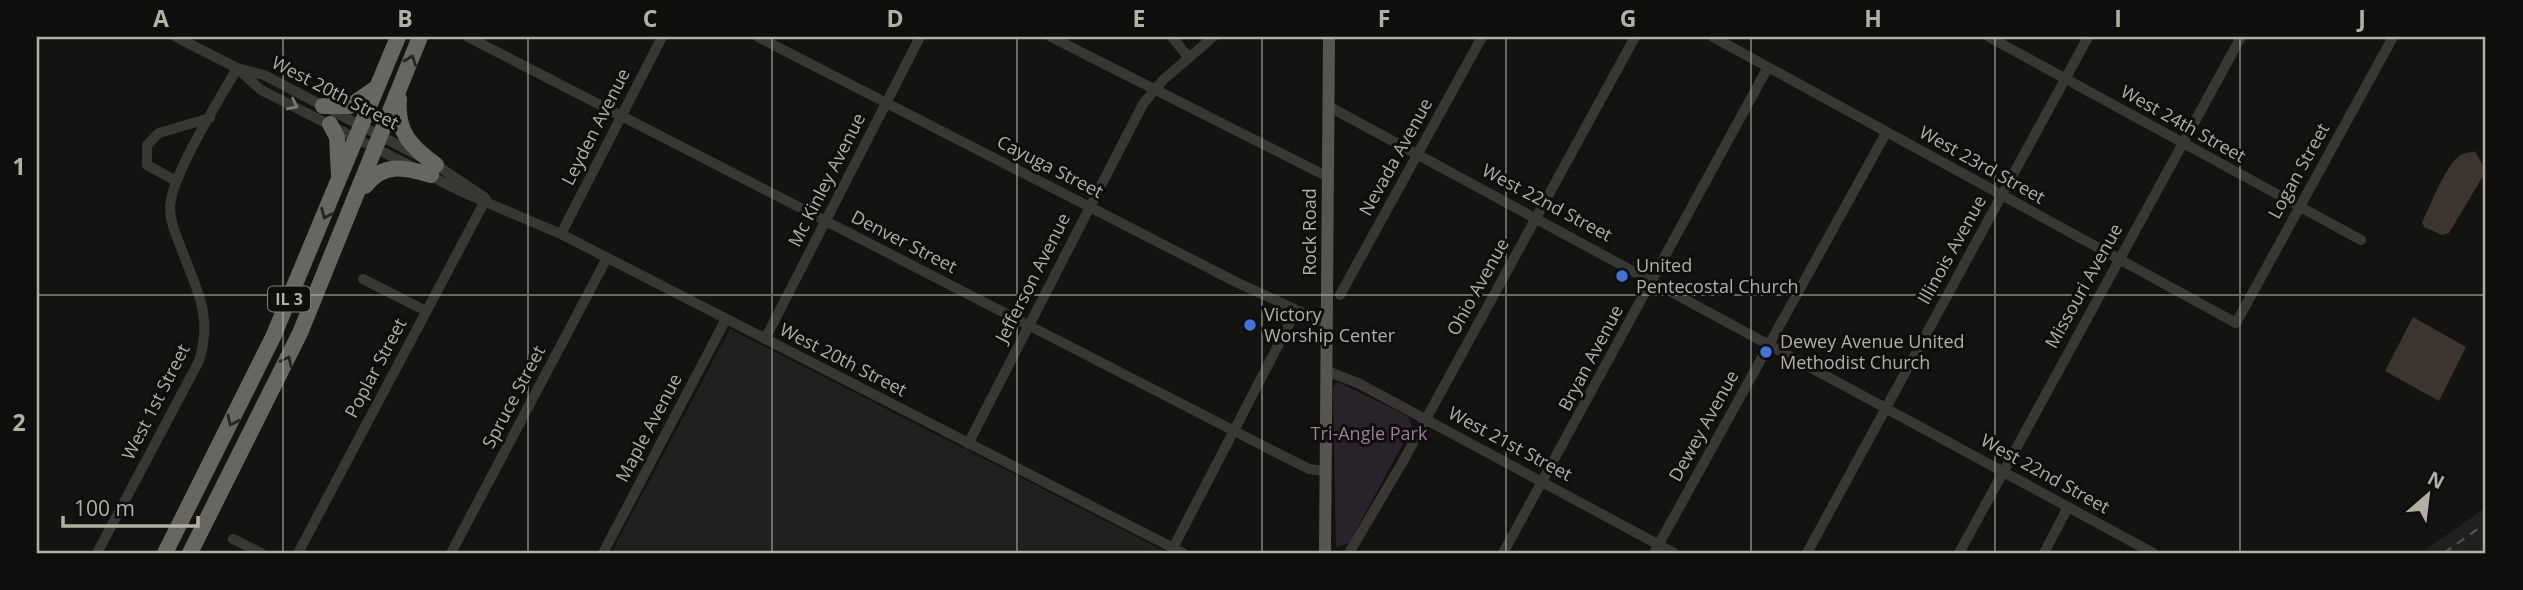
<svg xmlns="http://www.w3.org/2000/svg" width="2523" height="590" font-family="'Open Sans',sans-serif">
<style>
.built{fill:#20201e}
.green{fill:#2a2329}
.water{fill:#3c352f}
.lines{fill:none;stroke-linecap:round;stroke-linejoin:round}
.minor{stroke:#383734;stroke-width:10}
.major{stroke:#575550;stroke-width:12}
.highway{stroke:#686660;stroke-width:16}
.rail{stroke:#514f4b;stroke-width:2.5;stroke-dasharray:9 7;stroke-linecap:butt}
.oneway{stroke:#242422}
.oneway2{stroke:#7b7972}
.grid{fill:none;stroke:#b2afa5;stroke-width:2;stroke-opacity:0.55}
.poi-dot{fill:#4372db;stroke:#0e0e0d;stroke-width:2.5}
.labels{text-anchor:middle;stroke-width:6;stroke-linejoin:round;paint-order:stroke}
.shield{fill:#0e0e0d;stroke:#817f77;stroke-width:2}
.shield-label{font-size:16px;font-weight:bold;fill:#b2afa5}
.street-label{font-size:18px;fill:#b2afa5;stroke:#0e0e0d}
.poi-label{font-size:18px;fill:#b2afa5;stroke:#0e0e0d;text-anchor:start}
.park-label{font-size:18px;fill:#9b7e99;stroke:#0e0e0d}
.neatline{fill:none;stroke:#b2afa5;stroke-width:2.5}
.grid-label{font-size:23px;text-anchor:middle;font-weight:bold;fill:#b2afa5}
</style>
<rect width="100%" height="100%" fill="#131312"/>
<!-- built -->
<path class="built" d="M730,329L1092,514L1168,553H611Z
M2486,507V553H2421Z"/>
<!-- green -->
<path class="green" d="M1338,382L1400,412L1408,417L1412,427L1349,543L1336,548L1333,387Z"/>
<!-- water -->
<path class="water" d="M2475,151L2486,171L2449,233L2442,235L2424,227L2422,222C2431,205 2444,168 2459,156C2464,152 2471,153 2475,151Z
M2413,317L2466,347L2439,401L2385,371Z"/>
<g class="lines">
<!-- minor -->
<path class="minor" d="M176,37L237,68L264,75L436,165L484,197
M468,37L1281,455L1309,469L1325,471
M758,37L1236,282L1327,324
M1051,37L1328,177
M1172,37L1189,58
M1713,37L2236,323L2393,37
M1989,37L2361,240
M237,68L261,90L462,192L561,234L1183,553
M1328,106L2153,553
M176,181L147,165V145L159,133L210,118
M561,234L662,37
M363,279L426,311
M1340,295L1482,37
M765,339L920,37
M1327,371L1358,383L1674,553
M968,444L1143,104L1163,80L1213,37
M233,539L261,553
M1173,548L1296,311
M97,553L199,361C213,316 197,290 181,248C176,235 170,222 170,207C172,173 219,101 237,68
M298,553L486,199
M451,553L607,258
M603,553L726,319
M1349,553L1402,463L1635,37
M1503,553L1768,67
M1654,553L1886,133
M1807,553L2088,37
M1959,553L2241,37
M2044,553L2068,507"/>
<!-- major -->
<path class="major" d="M1325,553L1329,37"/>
<!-- highway -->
<path class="highway" d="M399,99C396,132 411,147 436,165
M323,106H350L376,88
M330,124L337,137L339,175
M365,186C384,162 405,167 431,175
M165,553L273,337L398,37
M190,553L300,333L420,37"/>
<!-- rail -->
<path class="rail" d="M2444,553L2486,523"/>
</g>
<!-- one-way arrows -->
<defs><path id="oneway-chevron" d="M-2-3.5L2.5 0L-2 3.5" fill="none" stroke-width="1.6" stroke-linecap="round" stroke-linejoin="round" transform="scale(1.75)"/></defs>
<g class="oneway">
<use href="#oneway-chevron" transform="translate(411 60) rotate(-69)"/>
<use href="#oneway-chevron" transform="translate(326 214) rotate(113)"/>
<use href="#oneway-chevron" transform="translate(287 361) rotate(-65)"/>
<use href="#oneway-chevron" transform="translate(232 421) rotate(116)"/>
</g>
<use class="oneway2" href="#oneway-chevron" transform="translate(293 105) rotate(26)"/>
<!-- grid -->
<path class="grid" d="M283,37V553M528,37V553M772,37V553M1017,37V553M1262,37V553M1506,37V553M1751,37V553M1995,37V553M2240,37V553M37,295H2486"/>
<!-- markers -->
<g class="poi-dot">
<circle cx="1622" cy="276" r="7"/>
<circle cx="1250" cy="325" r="7"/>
<circle cx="1766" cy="352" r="7"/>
</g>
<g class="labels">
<!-- shield labels -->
<rect class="shield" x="268" y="286.5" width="42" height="25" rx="5"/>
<g class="shield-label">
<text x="289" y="305">IL 3</text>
</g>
<!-- street labels -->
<g class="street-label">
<text transform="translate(335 93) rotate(27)" y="6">West 20th Street</text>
<text transform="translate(2183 124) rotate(29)" y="6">West 24th Street</text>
<text transform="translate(596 127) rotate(-63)" y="6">Leyden Avenue</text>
<text transform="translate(1396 157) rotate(-61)" y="6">Nevada Avenue</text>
<text transform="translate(1982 165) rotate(29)" y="6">West 23rd Street</text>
<text transform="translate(1050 167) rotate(27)" y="6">Cayuga Street</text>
<text transform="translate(2299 171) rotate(-61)" y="6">Logan Street</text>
<text transform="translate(827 180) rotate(-63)" y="6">Mc Kinley Avenue</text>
<text transform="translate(1547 203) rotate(28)" y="6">West 22nd Street</text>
<text transform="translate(1310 232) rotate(-90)" y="6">Rock Road</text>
<text transform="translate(904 242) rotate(27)" y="6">Denver Street</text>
<text transform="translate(1952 250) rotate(-61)" y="6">Illinois Avenue</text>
<text transform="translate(1033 278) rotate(-63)" y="6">Jefferson Avenue</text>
<text transform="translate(2084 286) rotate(-61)" y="6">Missouri Avenue</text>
<text transform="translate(1478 287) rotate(-61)" y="6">Ohio Avenue</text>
<text transform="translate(1591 358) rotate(-62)" y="6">Bryan Avenue</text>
<text transform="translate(843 360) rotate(27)" y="6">West 20th Street</text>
<text transform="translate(376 368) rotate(-62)" y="6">Poplar Street</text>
<text transform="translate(514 397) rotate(-62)" y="6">Spruce Street</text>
<text transform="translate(156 402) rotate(-63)" y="6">West 1st Street</text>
<text transform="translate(1704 426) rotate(-61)" y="6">Dewey Avenue</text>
<text transform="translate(649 428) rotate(-62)" y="6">Maple Avenue</text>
<text transform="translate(1510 444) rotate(28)" y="6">West 21st Street</text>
<text transform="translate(2045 474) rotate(29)" y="6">West 22nd Street</text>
</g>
<!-- poi labels -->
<g class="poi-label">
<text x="1636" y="272">United<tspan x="1636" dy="21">Pentecostal Church</tspan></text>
<text x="1264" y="321">Victory<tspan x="1264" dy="21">Worship Center</tspan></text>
<text x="1780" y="348">Dewey Avenue United<tspan x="1780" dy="21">Methodist Church</tspan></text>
</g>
<!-- park labels -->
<g class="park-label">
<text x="1369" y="440">Tri-Angle Park</text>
</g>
</g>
<!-- border -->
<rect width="2523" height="590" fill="none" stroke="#0e0e0d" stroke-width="77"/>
<!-- north arrow -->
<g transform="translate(2428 495) rotate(28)" stroke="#0e0e0d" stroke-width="5" paint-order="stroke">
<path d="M0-5L12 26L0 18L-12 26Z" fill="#b2afa5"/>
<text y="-10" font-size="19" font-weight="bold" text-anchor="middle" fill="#b2afa5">N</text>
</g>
<!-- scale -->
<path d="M63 516v10h135v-10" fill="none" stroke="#b2afa5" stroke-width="3.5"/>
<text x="74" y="516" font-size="21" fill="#b2afa5" stroke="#0e0e0d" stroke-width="5" paint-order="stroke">100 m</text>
<rect x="38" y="38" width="2446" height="514" class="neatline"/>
<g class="grid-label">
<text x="161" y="27">A</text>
<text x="405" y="27">B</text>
<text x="650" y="27">C</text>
<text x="895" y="27">D</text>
<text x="1139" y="27">E</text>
<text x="1384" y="27">F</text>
<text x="1628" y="27">G</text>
<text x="1873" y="27">H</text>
<text x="2118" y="27">I</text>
<text x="2362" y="27">J</text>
<text x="19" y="175">1</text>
<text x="19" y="431">2</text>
</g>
</svg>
